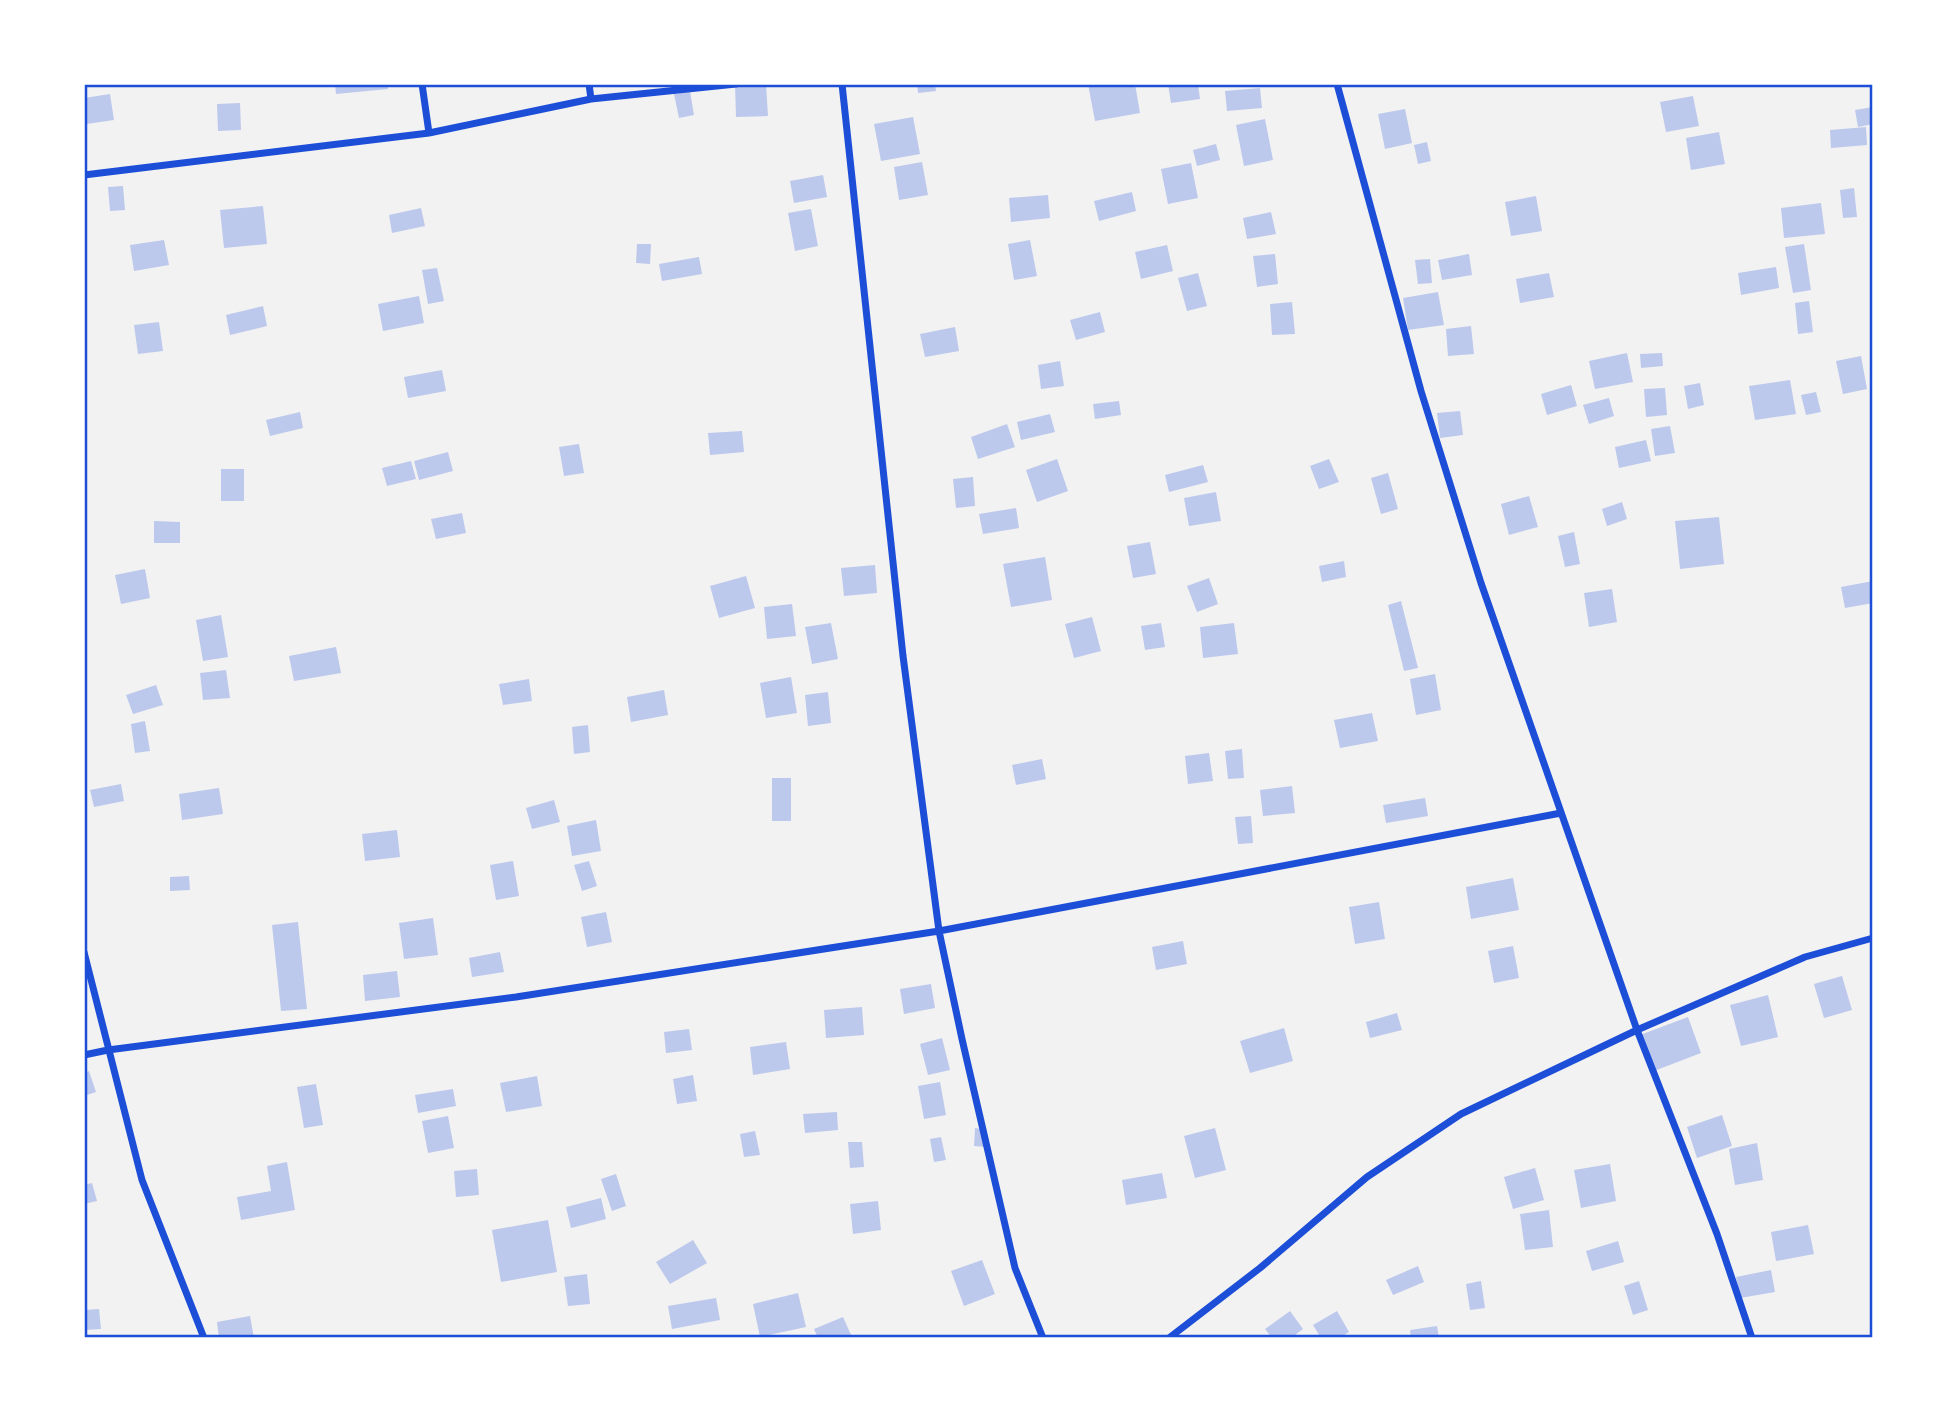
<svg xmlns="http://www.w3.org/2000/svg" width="1957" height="1422" font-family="'Varela Round',sans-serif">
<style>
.building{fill:#bdc9ec}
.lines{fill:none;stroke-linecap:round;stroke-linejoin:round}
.minor{stroke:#1d4ed8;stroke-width:7}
.neatline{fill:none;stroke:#1d4ed8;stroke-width:2.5}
</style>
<rect width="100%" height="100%" fill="#f2f2f2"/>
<!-- building -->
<path class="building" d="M335,84H387L388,89L336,94Z
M735,84H766L768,116L736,117Z
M917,84H935L936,91L918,93Z
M1088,84H1135L1140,113L1095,121Z
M1168,84H1198L1200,99L1171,103Z
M1260,88L1262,108L1227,111L1225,91Z
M690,91L694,115L679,118L674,94Z
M110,94L114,120L87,124L84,98Z
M1693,96L1699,126L1666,132L1660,102Z
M240,103L241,130L218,131L217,104Z
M1873,107V124L1858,127L1855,110Z
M1405,109L1412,143L1385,149L1378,114Z
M913,117L920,154L881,161L874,124Z
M1265,119L1273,160L1244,166L1236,125Z
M1866,127L1867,145L1831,148L1830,130Z
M1719,132L1725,164L1691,170L1686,138Z
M1427,142L1431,161L1418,164L1414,145Z
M1216,144L1220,160L1197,166L1193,150Z
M922,162L928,195L899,200L894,167Z
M1191,163L1198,198L1168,204L1161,169Z
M823,175L827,197L794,203L790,181Z
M123,186L125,210L110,211L108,187Z
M1854,188L1857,217L1843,218L1840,190Z
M1132,192L1136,211L1099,221L1094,201Z
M1048,195L1050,218L1011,222L1009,198Z
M1536,196L1542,231L1511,236L1505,202Z
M1821,203L1825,234L1784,238L1781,208Z
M263,206L267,244L224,248L220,210Z
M421,208L425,226L392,233L389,215Z
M811,209L818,246L795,251L788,213Z
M1271,212L1276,234L1247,239L1243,218Z
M164,240L169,265L134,271L130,245Z
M1030,240L1037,276L1014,280L1008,244Z
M637,244H651L650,264L636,263Z
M1804,244L1811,290L1793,293L1785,247Z
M1167,245L1173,271L1141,279L1135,252Z
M1275,254L1278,284L1257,287L1253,256Z
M1469,254L1472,275L1442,280L1438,260Z
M699,257L702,274L662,281L659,264Z
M1430,259L1432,283L1418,284L1415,260Z
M1776,267L1779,288L1741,295L1738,273Z
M437,268L444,301L428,304L422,270Z
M1198,273L1207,306L1187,311L1178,278Z
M1549,273L1554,297L1520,303L1516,279Z
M1438,292L1444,325L1408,330L1403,298Z
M419,296L424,323L383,331L378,304Z
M1809,301L1813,332L1798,334L1795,303Z
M1292,302L1295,334L1272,335L1270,304Z
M263,306L267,326L230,335L226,315Z
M1100,312L1105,332L1076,340L1070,320Z
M159,322L163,351L138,354L134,325Z
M1471,326L1474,354L1448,356L1446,329Z
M955,327L959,351L925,357L920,334Z
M1627,353L1633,382L1595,389L1589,361Z
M1662,353L1663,366L1641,368L1640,354Z
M1861,356L1867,389L1843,394L1836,361Z
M1060,361L1064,386L1041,389L1038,365Z
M442,370L446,391L408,398L404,377Z
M1790,380L1796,414L1755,420L1749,386Z
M1700,383L1704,405L1688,409L1684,386Z
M1571,385L1577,406L1547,415L1541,394Z
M1665,388L1667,415L1646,417L1644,389Z
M1816,392L1821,412L1806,415L1801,395Z
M1609,398L1614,416L1589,424L1583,405Z
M1119,401L1121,415L1095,419L1093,404Z
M1460,411L1463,435L1440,438L1437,413Z
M300,412L303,428L270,436L266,420Z
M1050,414L1055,432L1021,440L1017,422Z
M1007,424L1015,447L978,459L971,437Z
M1670,426L1675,453L1655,456L1651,429Z
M742,431L744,452L710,455L708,433Z
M1646,440L1651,461L1619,468L1615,447Z
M579,444L584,473L564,476L559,447Z
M448,452L453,471L419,480L414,461Z
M1057,459L1068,491L1037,502L1026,470Z
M1329,459L1339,482L1319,489L1310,466Z
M411,461L416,479L387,486L382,468Z
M1203,465L1208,482L1169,492L1165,475Z
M221,469H244V501H221Z
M1388,473L1398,509L1381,514L1371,478Z
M973,477L975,506L956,508L953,479Z
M1216,492L1221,521L1189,526L1184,498Z
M1529,496L1538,527L1509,535L1501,504Z
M1622,502L1627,519L1607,526L1602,509Z
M1016,508L1019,528L983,534L979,514Z
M462,513L466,533L436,539L431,519Z
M1719,517L1724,564L1680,569L1675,521Z
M154,521L180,522V543H154Z
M1574,532L1580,564L1565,567L1558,536Z
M1150,542L1156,574L1133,578L1127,546Z
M1045,557L1052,600L1011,607L1003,564Z
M1344,561L1346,577L1322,582L1319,566Z
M875,565L877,593L844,596L841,568Z
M145,569L150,598L121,604L115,575Z
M746,576L755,608L719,618L710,586Z
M1209,578L1218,604L1197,612L1187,586Z
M1873,581V603L1845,608L1841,587Z
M1612,589L1617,622L1589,627L1584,593Z
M1401,601L1418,668L1404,671L1388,605Z
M792,604L796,636L767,639L764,607Z
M221,615L228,657L203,661L196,620Z
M1092,617L1101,651L1074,658L1065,624Z
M831,623L838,659L812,664L805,627Z
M1161,623L1165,647L1145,650L1141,626Z
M1234,623L1238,654L1203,658L1200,627Z
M336,647L341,673L294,681L289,656Z
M226,670L230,698L203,700L200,673Z
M1435,674L1441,710L1416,715L1410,679Z
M791,677L797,713L766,718L760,683Z
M529,679L532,701L503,705L499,684Z
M156,685L163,705L133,714L126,695Z
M664,690L668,715L631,722L627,697Z
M828,692L831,723L808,726L805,695Z
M1372,713L1378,741L1340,748L1334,720Z
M145,721L150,751L135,753L131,724Z
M588,725L590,752L574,754L572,727Z
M1242,749L1244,778L1228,779L1225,751Z
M1209,753L1213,781L1188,784L1185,756Z
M1042,759L1046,779L1016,785L1012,765Z
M772,778H791V821H772Z
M121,784L124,801L94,807L90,790Z
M1292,786L1295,813L1263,816L1260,790Z
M219,788L223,814L182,820L179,794Z
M1425,798L1428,816L1386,823L1383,805Z
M554,800L560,822L532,829L526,808Z
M1251,816L1253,843L1238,844L1235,817Z
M596,820L601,851L572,856L567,826Z
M397,830L400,857L365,861L362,834Z
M513,861L519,896L496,900L490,865Z
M589,861L597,886L582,891L574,865Z
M189,876L190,890L170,891V877Z
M1513,878L1519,910L1471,919L1466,887Z
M1379,902L1385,939L1355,944L1349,907Z
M606,912L612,942L587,947L581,917Z
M433,918L438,955L404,959L399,923Z
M298,922L307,1009L281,1011L272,925Z
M1183,941L1187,964L1156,970L1152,947Z
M1513,946L1519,978L1494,983L1488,951Z
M500,952L504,972L472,977L469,958Z
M397,971L400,997L365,1001L363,975Z
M1842,976L1852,1010L1824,1018L1814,984Z
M931,984L935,1008L904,1014L900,989Z
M1768,995L1778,1037L1741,1046L1730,1005Z
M862,1007L864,1035L826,1038L824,1010Z
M1397,1013L1402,1030L1370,1038L1366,1022Z
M1688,1017L1701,1053L1654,1071L1640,1035Z
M1284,1028L1293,1061L1250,1073L1240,1041Z
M689,1029L692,1050L666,1053L664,1032Z
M942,1038L950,1070L928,1075L920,1044Z
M786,1042L790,1069L753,1075L750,1047Z
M89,1071L96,1092L84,1096V1073Z
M693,1075L697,1101L677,1104L673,1079Z
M537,1076L542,1106L506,1112L500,1083Z
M940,1082L946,1115L924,1119L918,1086Z
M316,1084L323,1125L304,1128L297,1087Z
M453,1089L456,1106L418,1113L415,1095Z
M837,1112L838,1130L805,1133L803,1114Z
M1722,1115L1732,1146L1697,1158L1687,1127Z
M448,1116L454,1148L428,1153L422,1121Z
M975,1128L987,1130L985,1147L974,1146Z
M1215,1128L1226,1170L1195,1178L1184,1136Z
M755,1131L760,1155L744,1157L740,1134Z
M941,1137L946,1160L934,1162L930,1139Z
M848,1142H862L864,1167L850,1168Z
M1757,1143L1763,1180L1735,1185L1729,1149Z
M287,1162L295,1210L241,1220L237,1197L271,1191L267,1166Z
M1610,1164L1616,1201L1581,1208L1574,1170Z
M1535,1168L1544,1200L1513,1209L1504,1177Z
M477,1169L479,1195L456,1197L454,1171Z
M1162,1173L1167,1198L1126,1205L1122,1180Z
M616,1174L626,1206L612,1211L601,1179Z
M92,1183L97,1201L84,1204V1185Z
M601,1198L606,1219L571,1228L566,1207Z
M878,1201L881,1230L853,1234L850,1204Z
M1549,1210L1553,1247L1525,1250L1520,1214Z
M548,1220L557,1272L501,1282L492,1230Z
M1808,1225L1814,1254L1776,1261L1771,1232Z
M693,1240L707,1263L670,1284L656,1262Z
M1618,1241L1624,1262L1592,1271L1586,1251Z
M982,1260L995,1294L964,1306L951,1271Z
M1418,1266L1424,1282L1393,1295L1386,1280Z
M1771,1270L1775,1292L1740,1298L1736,1277Z
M587,1274L590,1304L568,1306L564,1277Z
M1481,1281L1485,1308L1470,1310L1466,1284Z
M1639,1281L1648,1310L1633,1315L1624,1286Z
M798,1293L806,1327L760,1337L753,1304Z
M716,1298L720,1320L672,1329L668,1306Z
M99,1309L101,1329L84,1330V1310Z
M1290,1311L1303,1329L1291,1338H1272L1265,1329Z
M1337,1311L1349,1332L1339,1338H1321L1313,1325Z
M250,1316L254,1338H219L217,1322Z
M843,1317L852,1337L818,1338L814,1329Z
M1437,1326L1439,1338H1411L1410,1330Z"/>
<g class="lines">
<!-- minor -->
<path class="minor" d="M422,84L429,133
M589,84L591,99
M842,84L903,656L939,931L962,1039L1015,1268L1043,1338
M1337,84L1421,391L1481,583L1637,1030L1717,1234L1752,1338
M84,175L429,133L591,99L736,84
M84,952L142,1180L204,1338
M84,1055L108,1050L516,997L939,931L1561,813
M1169,1338L1260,1268L1367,1177L1461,1114L1637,1030L1805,957L1873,938"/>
</g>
<!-- border -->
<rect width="1957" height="1422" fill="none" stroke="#ffffff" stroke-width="172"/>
<rect x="86" y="86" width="1785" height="1250" class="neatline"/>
</svg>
